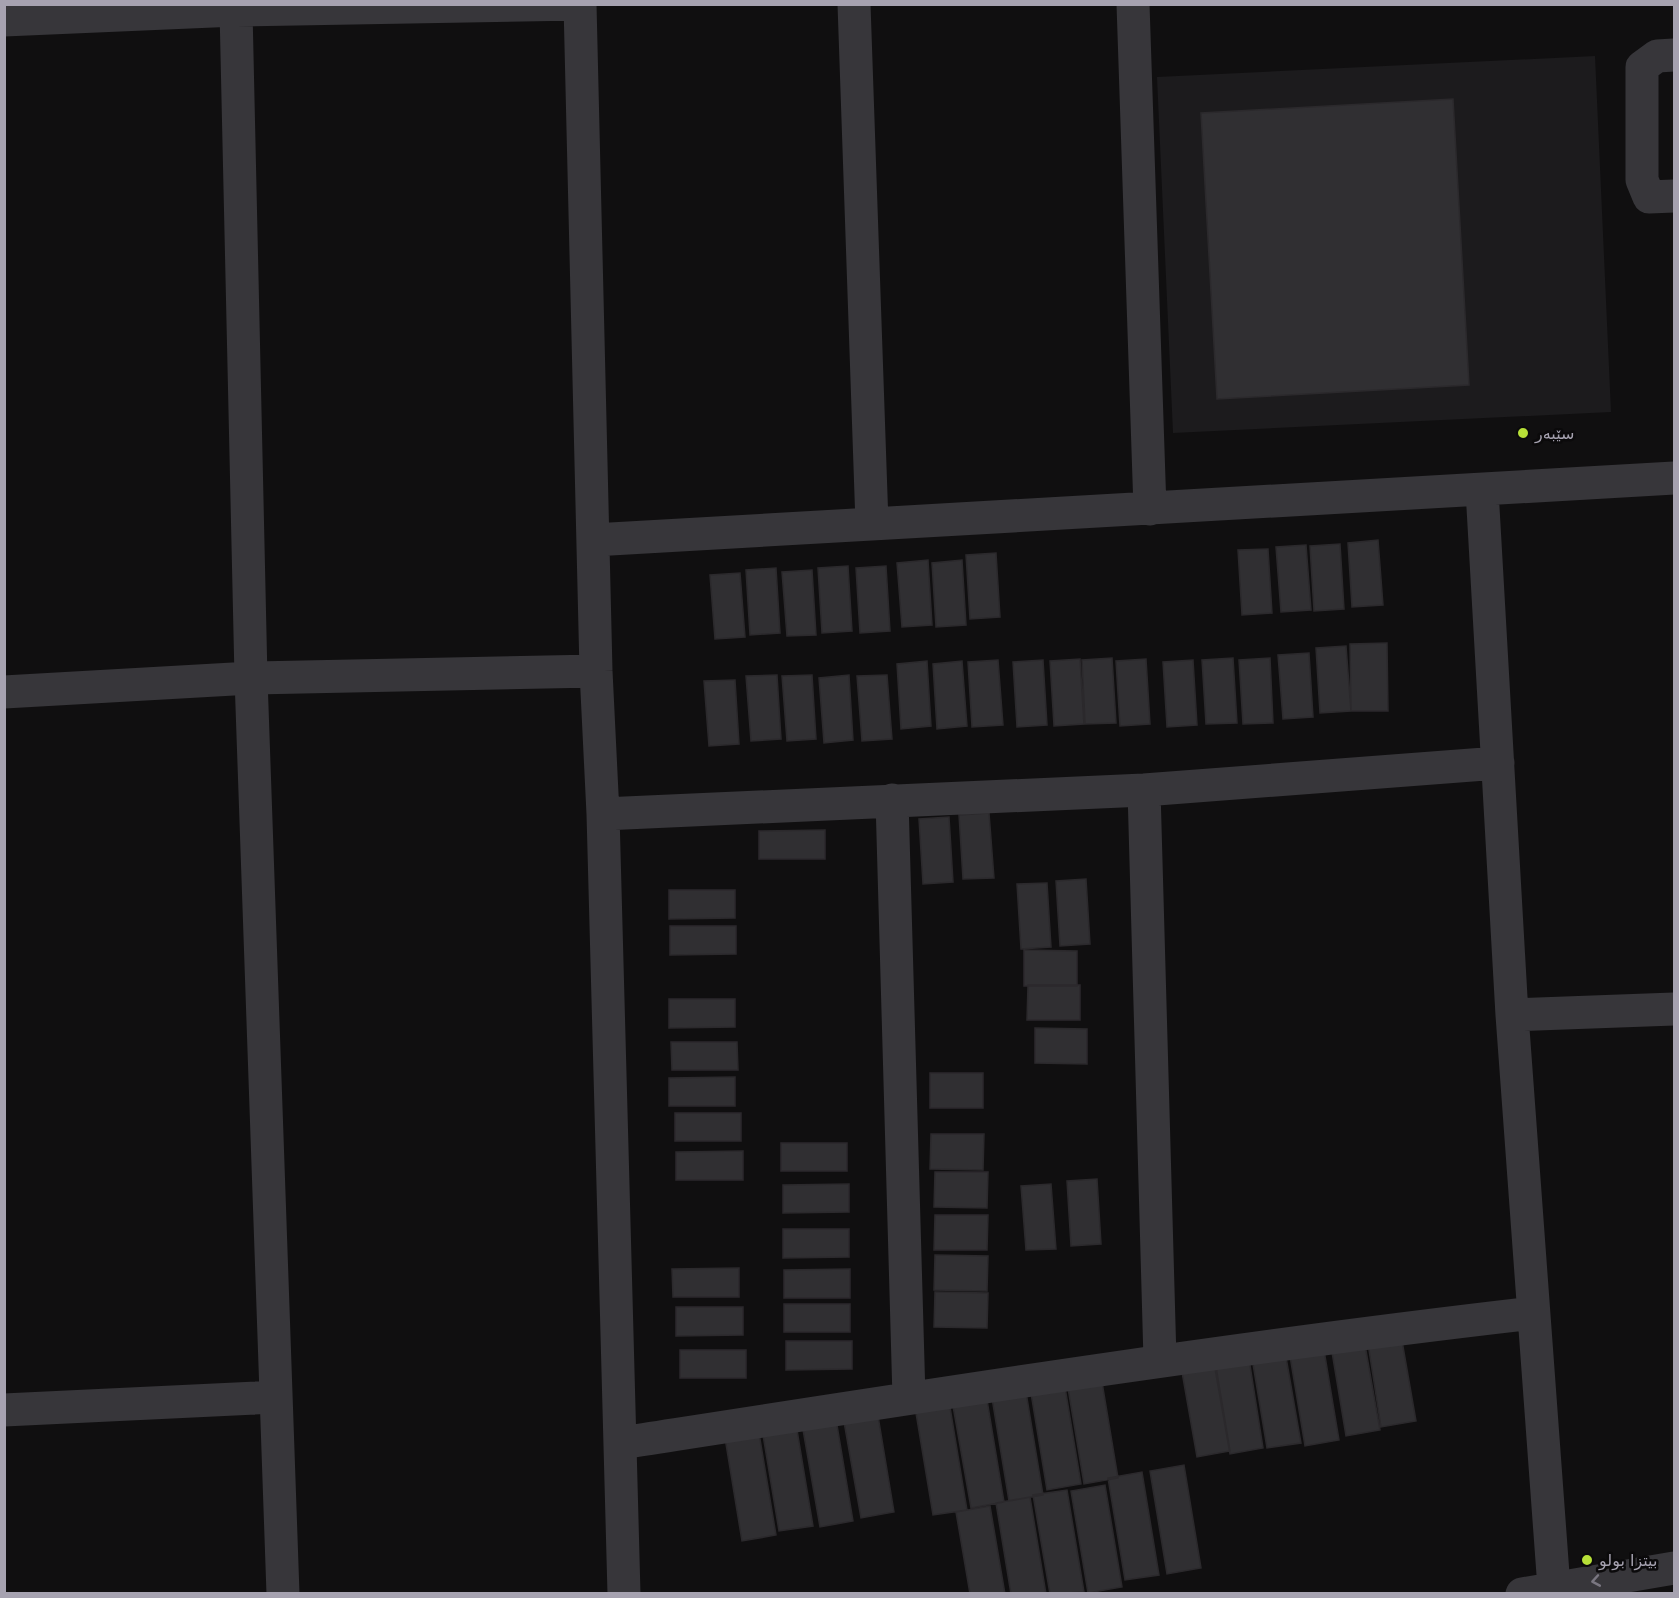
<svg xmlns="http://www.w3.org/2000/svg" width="1679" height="1598" font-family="'DejaVu Sans','Noto Sans Arabic',sans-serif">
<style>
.built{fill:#1c1b1d}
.building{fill:#302f32;stroke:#2b292c;stroke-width:1.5}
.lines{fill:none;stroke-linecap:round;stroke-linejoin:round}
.minor{stroke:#37363a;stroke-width:33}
.oneway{stroke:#7a7781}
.poi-dot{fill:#b7e038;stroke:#0b0a0b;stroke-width:2}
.labels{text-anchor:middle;stroke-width:5;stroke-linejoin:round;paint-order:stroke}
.poi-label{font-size:16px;fill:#a6a2b0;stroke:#0b0a0b;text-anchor:start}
</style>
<rect width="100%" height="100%" fill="#100f10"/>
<!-- built -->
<path class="built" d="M1595,56L1611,412L1173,433L1157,77Z"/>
<!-- building -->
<path class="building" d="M1453,99L1469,385L1217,399L1201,113Z
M1378,540L1383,605L1352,607L1348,543Z
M1340,544L1344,609L1314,611L1310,546Z
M1306,545L1311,610L1281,612L1276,547Z
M1268,549L1272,613L1242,615L1238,550Z
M996,553L1000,617L970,619L966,555Z
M928,560L932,625L902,627L897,563Z
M962,560L966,625L936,627L932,563Z
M848,566L852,631L822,633L818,568Z
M886,566L890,631L860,633L856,568Z
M776,568L780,633L750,635L746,570Z
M812,570L816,635L787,636L782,572Z
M740,573L745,637L715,639L710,575Z
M1387,643L1388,711H1351L1350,644Z
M1346,646L1351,711L1320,713L1316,648Z
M1309,653L1313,717L1283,719L1278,655Z
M1112,658L1116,723L1085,724L1082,660Z
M1233,658L1237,723L1206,724L1202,660Z
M1270,658L1273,723L1243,724L1239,660Z
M1080,659L1084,724L1054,726L1050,661Z
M1146,659L1150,724L1120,726L1116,661Z
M998,660L1003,725L972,727L968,662Z
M1043,660L1047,725L1017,727L1013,662Z
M1193,660L1197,725L1167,727L1163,662Z
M927,661L931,726L901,729L897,664Z
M962,661L967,726L937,729L933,664Z
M777,675L781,739L751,741L746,676Z
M812,675L816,739L787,741L782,676Z
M849,675L853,740L824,743L819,678Z
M887,675L892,739L862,741L857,676Z
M735,680L739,744L709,746L704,681Z
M989,813L994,878L963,879L959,815Z
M949,817L953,882L923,884L919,819Z
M825,830V859H759V831Z
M1086,879L1090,944L1060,946L1056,881Z
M1047,883L1051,947L1021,949L1017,884Z
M669,890H735V918L669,919Z
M670,926H736V954L670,955Z
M1024,950L1077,951V986H1024Z
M1028,985H1080V1020H1027Z
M669,999H735V1027L669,1028Z
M1035,1028L1087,1029V1064L1035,1063Z
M671,1042H737L738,1070H672Z
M930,1073H983V1108H930Z
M735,1077V1106H669V1078Z
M675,1113H741V1141H675Z
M931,1134H984L983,1170L930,1169Z
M781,1143H847V1171H781Z
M743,1151V1180H676V1152Z
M935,1172H988L987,1208L934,1207Z
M1097,1179L1101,1244L1071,1246L1067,1181Z
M849,1184V1212L783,1213V1185Z
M1051,1184L1056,1249L1026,1250L1021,1186Z
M935,1215H988L987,1250H934Z
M783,1229H849V1257L783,1258Z
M935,1255L988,1256L987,1291L934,1290Z
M739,1268V1297H673L672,1269Z
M850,1269V1298H784V1270Z
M935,1292L988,1293L987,1328L934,1327Z
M784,1304H850V1332H784Z
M676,1307H743V1335L676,1336Z
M1398,1318L1416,1421L1381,1427L1365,1324Z
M1362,1328L1380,1430L1346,1436L1329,1334Z
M1322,1338L1339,1440L1305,1446L1288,1344Z
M1283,1340L1301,1443L1267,1448L1250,1346Z
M786,1341H852V1369L786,1370Z
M1247,1346L1263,1448L1230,1454L1212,1351Z
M1213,1349L1230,1451L1197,1457L1179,1355Z
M680,1350H746V1378H680Z
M1101,1376L1118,1478L1084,1484L1067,1382Z
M1064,1381L1081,1484L1047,1490L1030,1387Z
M1026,1392L1043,1495L1009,1501L992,1398Z
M987,1400L1004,1502L971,1508L953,1406Z
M950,1407L967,1510L933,1515L916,1413Z
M877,1410L894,1512L861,1518L843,1416Z
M836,1419L853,1521L820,1527L802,1424Z
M796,1424L813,1526L779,1531L762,1429Z
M759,1433L776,1535L742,1541L725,1438Z
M1184,1465L1201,1568L1167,1574L1150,1471Z
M1142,1472L1159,1575L1125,1580L1108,1478Z
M1105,1485L1122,1587L1088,1593L1071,1491Z
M1067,1490L1084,1592L1050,1594L1033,1495Z
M1030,1497L1046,1594H1011L996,1503Z
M990,1506L1005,1594H970L956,1512Z"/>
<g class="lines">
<!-- minor -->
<path class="minor" d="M854,4L872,524
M1133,4L1150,509
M236,10L251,678L283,1594
M4,20L236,10L580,4L596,671L603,814L624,1594
M1674,55L1657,56L1642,67V180L1649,197L1674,196
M1482,490L1512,1015L1554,1588
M593,540L1674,478
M4,692L251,678L596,671
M1144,790L1160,1360
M892,800L909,1398
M603,814L1144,790L1498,763
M1512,1015L1674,1009
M4,1410L276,1397
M621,1443C924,1396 1228,1348 1533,1313
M1522,1594L1674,1568"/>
</g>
<!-- one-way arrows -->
<defs><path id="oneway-chevron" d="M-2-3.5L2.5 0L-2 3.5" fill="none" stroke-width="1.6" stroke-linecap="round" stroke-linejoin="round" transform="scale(1.5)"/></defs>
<use class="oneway" href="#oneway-chevron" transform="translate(1596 1581) rotate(170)"/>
<!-- markers -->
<g class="poi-dot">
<circle cx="1523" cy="433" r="6"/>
<circle cx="1587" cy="1560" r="6"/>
</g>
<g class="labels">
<!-- poi labels -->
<g class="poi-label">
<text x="1535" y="439">سێبەر</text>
<text x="1599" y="1566">بيتزا بولو</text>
</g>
</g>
<!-- border -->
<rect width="1679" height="1598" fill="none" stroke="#a6a2b0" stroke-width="12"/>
</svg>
